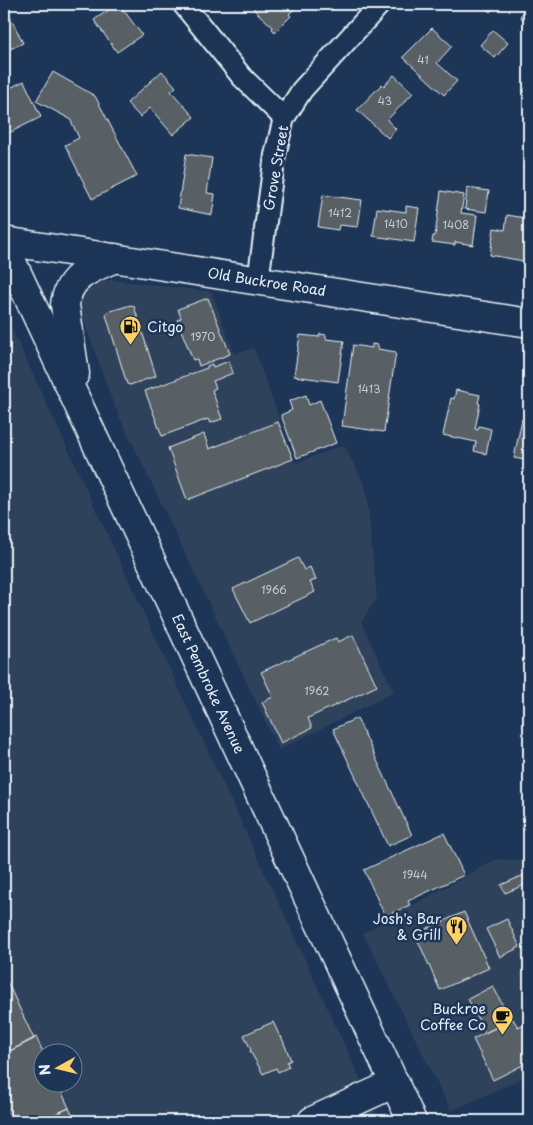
<svg xmlns="http://www.w3.org/2000/svg" width="533" height="1125" font-family="'Playpen Sans',sans-serif">
<style>
.built{fill:#2f425c;fill-rule:evenodd}
.building{fill:#596066;stroke:#e8f1f8}
.lines{fill:none;stroke-linecap:round;stroke-linejoin:round}
.street-casing{stroke:#e8f1f8;stroke-width:24}
.secondary-casing{stroke:#e8f1f8;stroke-width:31}
.street{stroke:#1d3557;stroke-width:20}
.secondary{stroke:#1d3557;stroke-width:28}
.labels{text-anchor:middle;stroke-width:5;stroke-linejoin:round;paint-order:stroke}
.number-label{font-size:11px;fill:#c4cdd4}
.street-label{font-size:14px;fill:#e8f1f8;stroke:#1d3557}
.poi-label{font-size:14px;fill:#e8f1f8;stroke:#1d3557;text-anchor:end}
</style>
<rect width="100%" height="100%" fill="#1d3557"/>
<filter id="ink" filterUnits="userSpaceOnUse"><feTurbulence type="fractalNoise" baseFrequency=".02" numOctaves="2"/><feDisplacementMap in="SourceGraphic" scale="10" xChannelSelector="R" yChannelSelector="G"/><feConvolveMatrix kernelMatrix="1 2 1 2 8 2 1 2 1" color-interpolation-filters="sRGB"/></filter>
<g filter="url(#ink)">
<!-- built -->
<path class="built" d="M113,280L212,292L234,354L254,348L295,463L344,445L366,488L377,598L361,622L394,692L279,750L113,403L82,315V300L90,287L102,281Z
M4,312L380,1121H4ZM42,1052H72V1082H42Z
M496,859L529,861V1075L451,1111L363,933Z"/>
<!-- building -->
<path class="building" d="M4,4L23,43L4,52Z
M117,4H119L142,35L117,52L94,20Z
M258,4H299L289,14L291,16L275,32L272,29L273,27L253,9Z
M481,4H497L490,12Z
M529,7V26L520,16Z
M432,28L452,46L437,63L457,81L444,95L403,57Z
M493,30L508,43L495,58L480,45Z
M162,71L176,87L171,91L194,117L173,135L150,108L140,117L127,103Z
M53,72L95,96L137,176L92,199L65,145L79,138L70,119L36,101Z
M394,75L413,93L387,120L396,129L388,138L357,110L382,84L384,86Z
M24,81L41,117L5,135L4,131V91Z
M529,84V96L523,91Z
M186,154L212,158L207,193L215,194L212,215L178,208Z
M467,188L489,191L486,212L465,209Z
M441,191L464,195L461,213L477,215L473,245L455,242V245L432,242L433,236H435Z
M323,195L362,200L358,227L339,225L338,230L318,227Z
M406,206L419,208L414,242L373,236L377,208L406,212Z
M507,215L526,218L525,228L529,229V262L490,255L494,228L505,230Z
M208,298L230,354L199,366L197,359L193,360L177,320L181,318L178,309Z
M131,305L134,306L156,376L130,385L127,384L106,315L107,312Z
M320,334L326,335V339L344,341L338,382L294,376L300,335L319,337Z
M372,344L378,345V349L396,352L384,432L342,426L353,345L372,348Z
M229,361L233,373L213,381L216,388L212,390L222,419L210,423L208,419L162,436L145,391L207,368V366L212,364L213,367Z
M456,390L480,395L478,403L480,404L475,429L478,430L479,426L491,429L486,454L474,451L476,442L443,435L451,398L454,399Z
M306,395L309,405L320,400L336,443L297,458L281,415L292,410L289,401Z
M522,419L529,421V461L514,458Z
M278,422L293,459L187,500L168,448L204,434L209,449Z
M298,558L304,570L310,567L316,580L310,582L315,592L250,623L233,589Z
M353,635L377,686L308,718L312,728L281,743L262,702L273,697L261,672L336,638L338,642Z
M357,718L412,835L388,846L333,729Z
M444,833L464,875L408,901L410,905L385,916L364,870Z
M529,873V883L505,893L501,885Z
M464,912L489,968L440,990L415,934Z
M507,919L520,947L500,957L486,929Z
M4,975L34,1039L4,1054Z
M493,986L510,1020L485,1033L468,999Z
M513,1019L518,1027L529,1022V1062L493,1080L473,1039Z
M273,1022L280,1037L281,1036L291,1060L287,1062L289,1067L278,1072L276,1068L263,1074L250,1051L251,1050L244,1035Z
M36,1037L43,1052L42,1082H57L69,1108L40,1121H4V1054Z
M69,1108L75,1121H40Z"/>
<g class="lines">
<defs>
<path id="street" d="M183,4L242,77L284,118L275,155L258,281
M284,118L302,90L380,4"/>
<g id="secondary">
<path id="s1" d="M4,241L529,323"/>
<path id="s2" d="M4,245L412,1121"/>
<path d="M75,374L65,305C68,275 91,269 115,258"/>
<path d="M312,1121L395,1083"/>
</g>
</defs>
<!-- street casing -->
<use href="#street" class="street-casing"/>
<!-- secondary casing -->
<use href="#secondary" class="secondary-casing"/>
<!-- street -->
<use href="#street" class="street"/>
<!-- secondary -->
<use href="#secondary" class="secondary"/>
</g>
</g>
<!-- icons -->
<defs>
<symbol id="fuel-pin" viewBox="-11 -11 22 30"><path d="M0 17L-7.5 6A9.5 9.5 0 1 1 7.5 6Z" fill="#ffd166" stroke="#1d3557"/><path d="M-5.5-6h7V0h2V4h1.3V-2.5L3-4.5l.8-.8L6-3V5H2.5V1h-1V6h-7ZM-4.2-4.7v3.2H.2V-4.7Z" fill="#111"/></symbol>
<symbol id="restaurant-pin" viewBox="-11 -11 22 30"><path d="M0 17L-7.5 6A9.5 9.5 0 1 1 7.5 6Z" fill="#ffd166" stroke="#1d3557"/><path d="M-5-6h1v4h1v-4h1v4h1v-4h1v5L-1.5 .5V6h-2V.5L-5-1ZM5-6V6H3V1.5H1.5Q1.5-4 5-6Z" fill="#111"/></symbol>
<symbol id="cafe-pin" viewBox="-11 -11 22 30"><path d="M0 17L-7.5 6A9.5 9.5 0 1 1 7.5 6Z" fill="#ffd166" stroke="#1d3557"/><path d="M-5.5-4.5H6V0H3Q3 3.5 0 3.5H-2.5Q-5.5 3.5-5.5 0ZM3-3.2v2h1.7v-2ZM-6 4.5H4V6H-6Z" fill="#111"/></symbol>
</defs>
<g fill-rule="evenodd">
<use href="#fuel-pin" x="118" y="314" width="25" height="34"/>
<use href="#restaurant-pin" x="444" y="914" width="25" height="34"/>
<use href="#cafe-pin" x="490" y="1004" width="25" height="34"/>
</g>
<g class="labels">
<!-- number labels -->
<g class="number-label">
<text x="423" y="64">41</text>
<text x="385" y="105">43</text>
<text x="340" y="217">1412</text>
<text x="396" y="228">1410</text>
<text x="456" y="229">1408</text>
<text x="203" y="341">1970</text>
<text x="369" y="393">1413</text>
<text x="274" y="594">1966</text>
<text x="317" y="695">1962</text>
<text x="415" y="879">1944</text>
</g>
<!-- street labels -->
<g class="street-label">
<text transform="translate(276 168) rotate(-80)" y="5">Grove Street</text>
<text dy="5" stroke="none"><textPath href="#s1" startOffset="266">Old Buckroe Road</textPath></text>
<text dy="5" stroke="none"><textPath href="#s2" startOffset="484">East Pembroke Avenue</textPath></text>
</g>
<!-- poi labels -->
<g class="poi-label">
<text x="147" y="332" text-anchor="start">Citgo</text>
<text x="441" y="924">Josh's Bar<tspan x="441" dy="16">&amp; Grill</tspan></text>
<text x="486" y="1014">Buckroe<tspan x="486" dy="16">Coffee Co</tspan></text>
</g>
</g>
<!-- margin -->
<rect width="533" height="1125" fill="none" stroke="#1d3557" stroke-width="20"/>
<rect x="10" y="10" width="513" height="1105" fill="none" stroke="#e8f1f8" stroke-width="2" filter="url(#ink)"/>
<!-- north arrow -->
<g transform="translate(58 1068) rotate(262)"><circle r="24" fill="#1d3557" stroke="#6e8097"/>
<path d="M0-4L9 19L0 12L-9 19Z" fill="#ffd166"/>
<text y="-8" font-size="14" font-weight="bold" text-anchor="middle" fill="#e8f1f8">N</text>
</g>
</svg>
